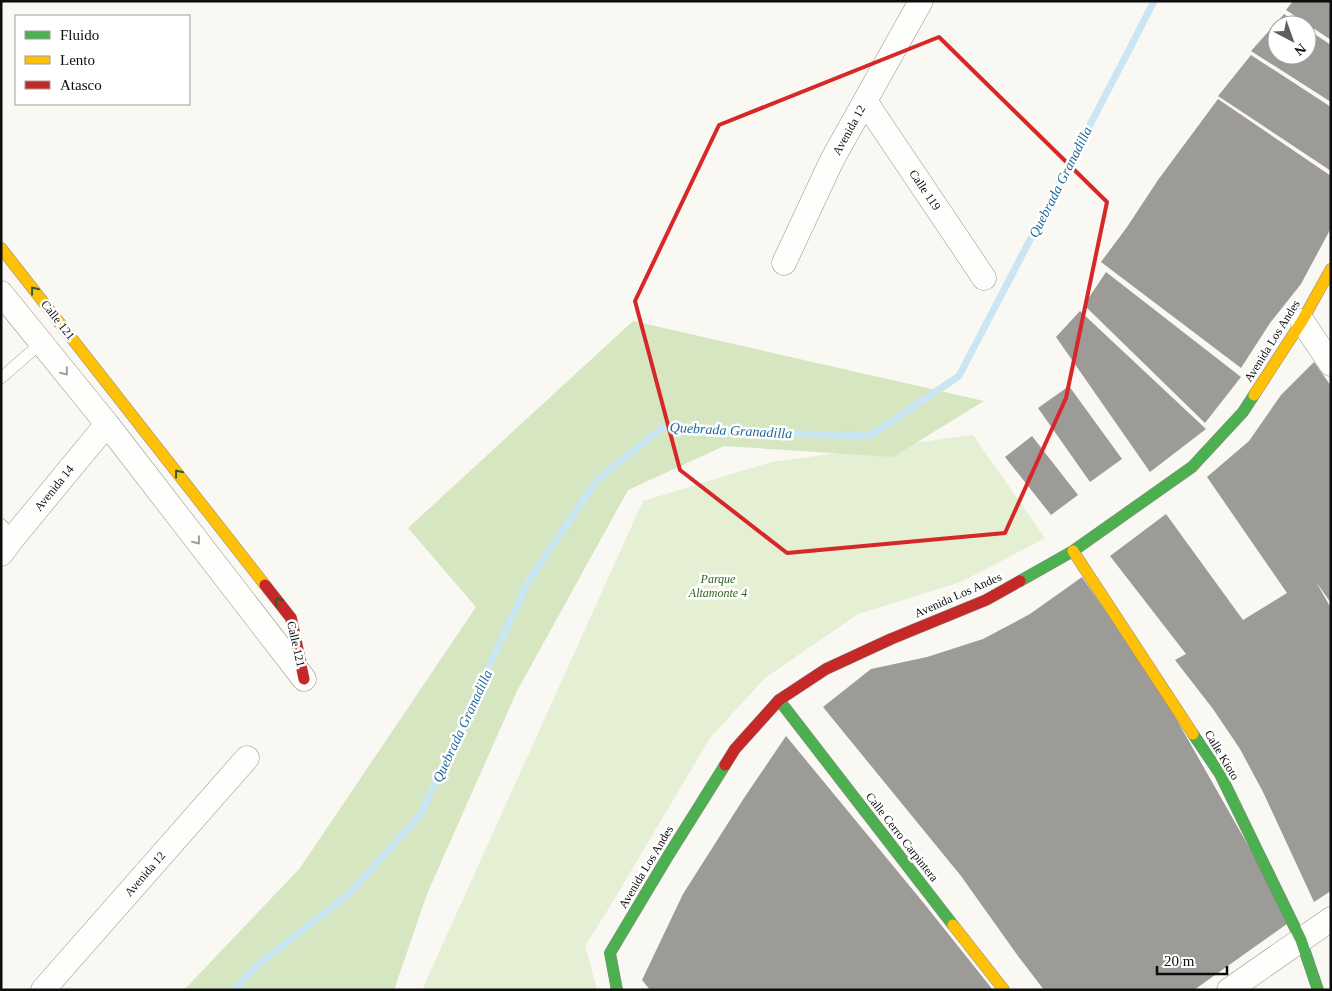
<svg xmlns="http://www.w3.org/2000/svg" width="1332" height="991" font-family="Georgia,serif">
<style>
.green{fill:#e4efd3}
.forest{fill:#d5e6c1}
.lines{fill:none;stroke-linecap:round;stroke-linejoin:round}
.stream{stroke:#cae6f3;stroke-width:7}
.building{fill:#9d9b98}
.lane-casing{stroke:#949390;stroke-width:12}
.street-casing{stroke:#949390;stroke-width:25}
.fast-casing{stroke:#8a8987;stroke-width:12}
.slow-casing{stroke:#8a8987;stroke-width:12}
.jam-casing{stroke:#8a8987;stroke-width:12}
.lane{stroke:#fefefd;stroke-width:11}
.street{stroke:#fefefd;stroke-width:24}
.fast{stroke:#4caf50;stroke-width:11}
.slow{stroke:#ffc107;stroke-width:11}
.jam{stroke:#c62828;stroke-width:11}
.oneway{stroke:#2c5e2e}
.oneway2{stroke:#9e9e9d}
.marked{fill:none;stroke:#d62828;stroke-width:4;stroke-linejoin:round}
.labels{text-anchor:middle;stroke-width:5;stroke-linejoin:round;paint-order:stroke}
.street-label{font-size:12px;fill:#0d0d0d;stroke:#fff}
.park-label{font-size:12px;font-style:italic;fill:#306120;stroke:#fff}
.water-label{font-size:14px;font-style:italic;fill:#1c6799;stroke:#fff}
</style>
<rect width="100%" height="100%" fill="#faf8f2"/>
<!-- green -->
<path class="green" d="M973,435L1045,538L961,582L858,614L765,678L710,738L612,903L585,946L597,990H422L643,501L771,462Z"/>
<!-- forest -->
<path class="forest" d="M633,321L984,401L893,457L724,446L628,490L517,691L427,894L394,990H184L300,868L476,607L408,528Z"/>
<g class="lines">
<!-- stream -->
<path class="stream" d="M235,990L255,967L349,894L421,814L529,580L597,480L663,427L760,433L870,436L959,376L1129,50L1154,1"/>
</g>
<!-- building -->
<path class="building" d="M1293,1H1331V40L1286,10Z
M1284,14L1301,25H1277V55H1307V29L1331,45V102L1251,51Z
M1251,55L1331,107V171L1218,96Z
M1218,99L1331,176V228L1301,284L1270,323L1241,368L1101,262L1127,227L1158,180Z
M1106,272L1241,377L1205,423L1084,305Z
M1080,311L1206,429L1150,472L1056,337Z
M1314,362L1331,386V603L1316,582L1331,608V891L1314,902L1263,792L1240,749L1213,709L1175,660L1186,654L1110,556L1166,514L1243,620L1287,593L1207,477L1249,441L1281,395Z
M1069,386L1122,459L1090,482L1038,408Z
M1032,436L1078,495L1051,515L1005,457Z
M1082,577L1157,685L1291,921L1194,990H1044L1018,956L961,876L823,707L871,669L927,657L983,639L1030,614Z
M786,736L922,901L993,990H650L642,980L683,894L744,798Z"/>
<g class="lines">
<defs>
<path id="lane" d="M1,378L41,343
M1,524L13,538"/>
<path id="street" d="M865,101L984,278
M784,263L832,160L921,1
M1,293L107,424L304,679
M1302,321L1331,364
M1,554L13,538L107,424
M43,990L247,758
M1229,990L1331,919"/>
<path id="fast" d="M1020,581L1073,551L1192,467L1243,412L1254,395
M779,700L953,925
M1193,734L1220,774L1301,940L1318,990
M617,990L610,953L668,856L725,765"/>
<path id="slow" d="M1,248L265,585
M1254,395L1302,321L1331,269
M1073,551L1193,734
M953,925L1004,990"/>
<path id="jam" d="M265,585L291,618L304,679
M725,765L735,749L779,700L826,669L891,639L986,600L1020,581"/>
</defs>
<!-- lane casing -->
<use href="#lane" class="lane-casing"/>
<!-- street casing -->
<use href="#street" class="street-casing"/>
<!-- fast casing -->
<use href="#fast" class="fast-casing"/>
<!-- slow casing -->
<use href="#slow" class="slow-casing"/>
<!-- jam casing -->
<use href="#jam" class="jam-casing"/>
<!-- lane -->
<use href="#lane" class="lane"/>
<!-- street -->
<use href="#street" class="street"/>
<!-- fast -->
<use href="#fast" class="fast"/>
<!-- slow -->
<use href="#slow" class="slow"/>
<!-- jam -->
<use href="#jam" class="jam"/>
</g>
<!-- one-way arrows -->
<defs><path id="oneway-chevron" d="M-2-3.5L2.5 0L-2 3.5" fill="none" stroke-width="1.6" stroke-linecap="round" stroke-linejoin="round" transform="scale(1.25)"/></defs>
<g class="oneway">
<use href="#oneway-chevron" transform="translate(34 290) rotate(-128)"/>
<use href="#oneway-chevron" transform="translate(178 473) rotate(-128)"/>
<use href="#oneway-chevron" transform="translate(278 601) rotate(-128)"/>
</g>
<g class="oneway2">
<use href="#oneway-chevron" transform="translate(65 372) rotate(51)"/>
<use href="#oneway-chevron" transform="translate(197 541) rotate(52)"/>
</g>
<!-- marked area -->
<path class="marked" d="M939,37L1107,202L1066,398L1005,533L787,553L680,470L635,301L719,125Z"/>
<g class="labels">
<!-- street labels -->
<g class="street-label">
<text transform="translate(849 130) rotate(-61)" y="4">Avenida 12</text>
<text transform="translate(925 190) rotate(56)" y="4">Calle 119</text>
<text transform="translate(58 320) rotate(52)" y="4">Calle 121</text>
<text transform="translate(1272 341) rotate(-58)" y="4">Avenida Los Andes</text>
<text transform="translate(54 488) rotate(-51)" y="4">Avenida 14</text>
<text transform="translate(958 595) rotate(-24)" y="4">Avenida Los Andes</text>
<text transform="translate(296 644) rotate(77)" y="4">Calle 121</text>
<text transform="translate(1222 755) rotate(59)" y="4">Calle Kioto</text>
<text transform="translate(902 837) rotate(52)" y="4">Calle Cerro Carpintera</text>
<text transform="translate(646 867) rotate(-59)" y="4">Avenida Los Andes</text>
<text transform="translate(145 874) rotate(-49)" y="4">Avenida 12</text>
</g>
<!-- park labels -->
<g class="park-label">
<text x="718" y="583">Parque<tspan x="718" dy="14">Altamonte 4</tspan></text>
</g>
<!-- water labels -->
<g class="water-label">
<text transform="translate(1060 182) rotate(-63)" y="5">Quebrada Granadilla</text>
<text transform="translate(731 430) rotate(3)" y="5">Quebrada Granadilla</text>
<text transform="translate(462 726) rotate(-65)" y="5">Quebrada Granadilla</text>
</g>
</g>
<!-- border -->
<rect width="1332" height="991" fill="none" stroke="#0d0d0d" stroke-width="5"/>
<!-- legend -->
<rect x="15" y="15" width="175" height="90" fill="#ffffff" stroke="#9e9e9e"/>
<rect x="25" y="31" width="25" height="8" fill="#4caf50" stroke="#9e9e9e"/>
<text x="60" y="40" font-size="15" fill="#0d0d0d">Fluido</text>
<rect x="25" y="56" width="25" height="8" fill="#ffc107" stroke="#9e9e9e"/>
<text x="60" y="65" font-size="15" fill="#0d0d0d">Lento</text>
<rect x="25" y="81" width="25" height="8" fill="#c62828" stroke="#9e9e9e"/>
<text x="60" y="90" font-size="15" fill="#0d0d0d">Atasco</text>
<!-- north arrow -->
<g transform="translate(1292 40) rotate(139)"><circle r="24" fill="#ffffff" stroke="#9e9e9e"/>
<path d="M0-4L9 19L0 12L-9 19Z" fill="#605f5d"/>
<text y="-8" font-size="14" font-weight="bold" text-anchor="middle" fill="#0d0d0d">N</text>
</g>
<!-- scale -->
<path d="M1157 966v8h70v-8" fill="none" stroke="#0d0d0d" stroke-width="2.5"/>
<text x="1164" y="966" font-size="15" fill="#0d0d0d" stroke="#ffffff" stroke-width="4" paint-order="stroke">20 m</text>
</svg>
